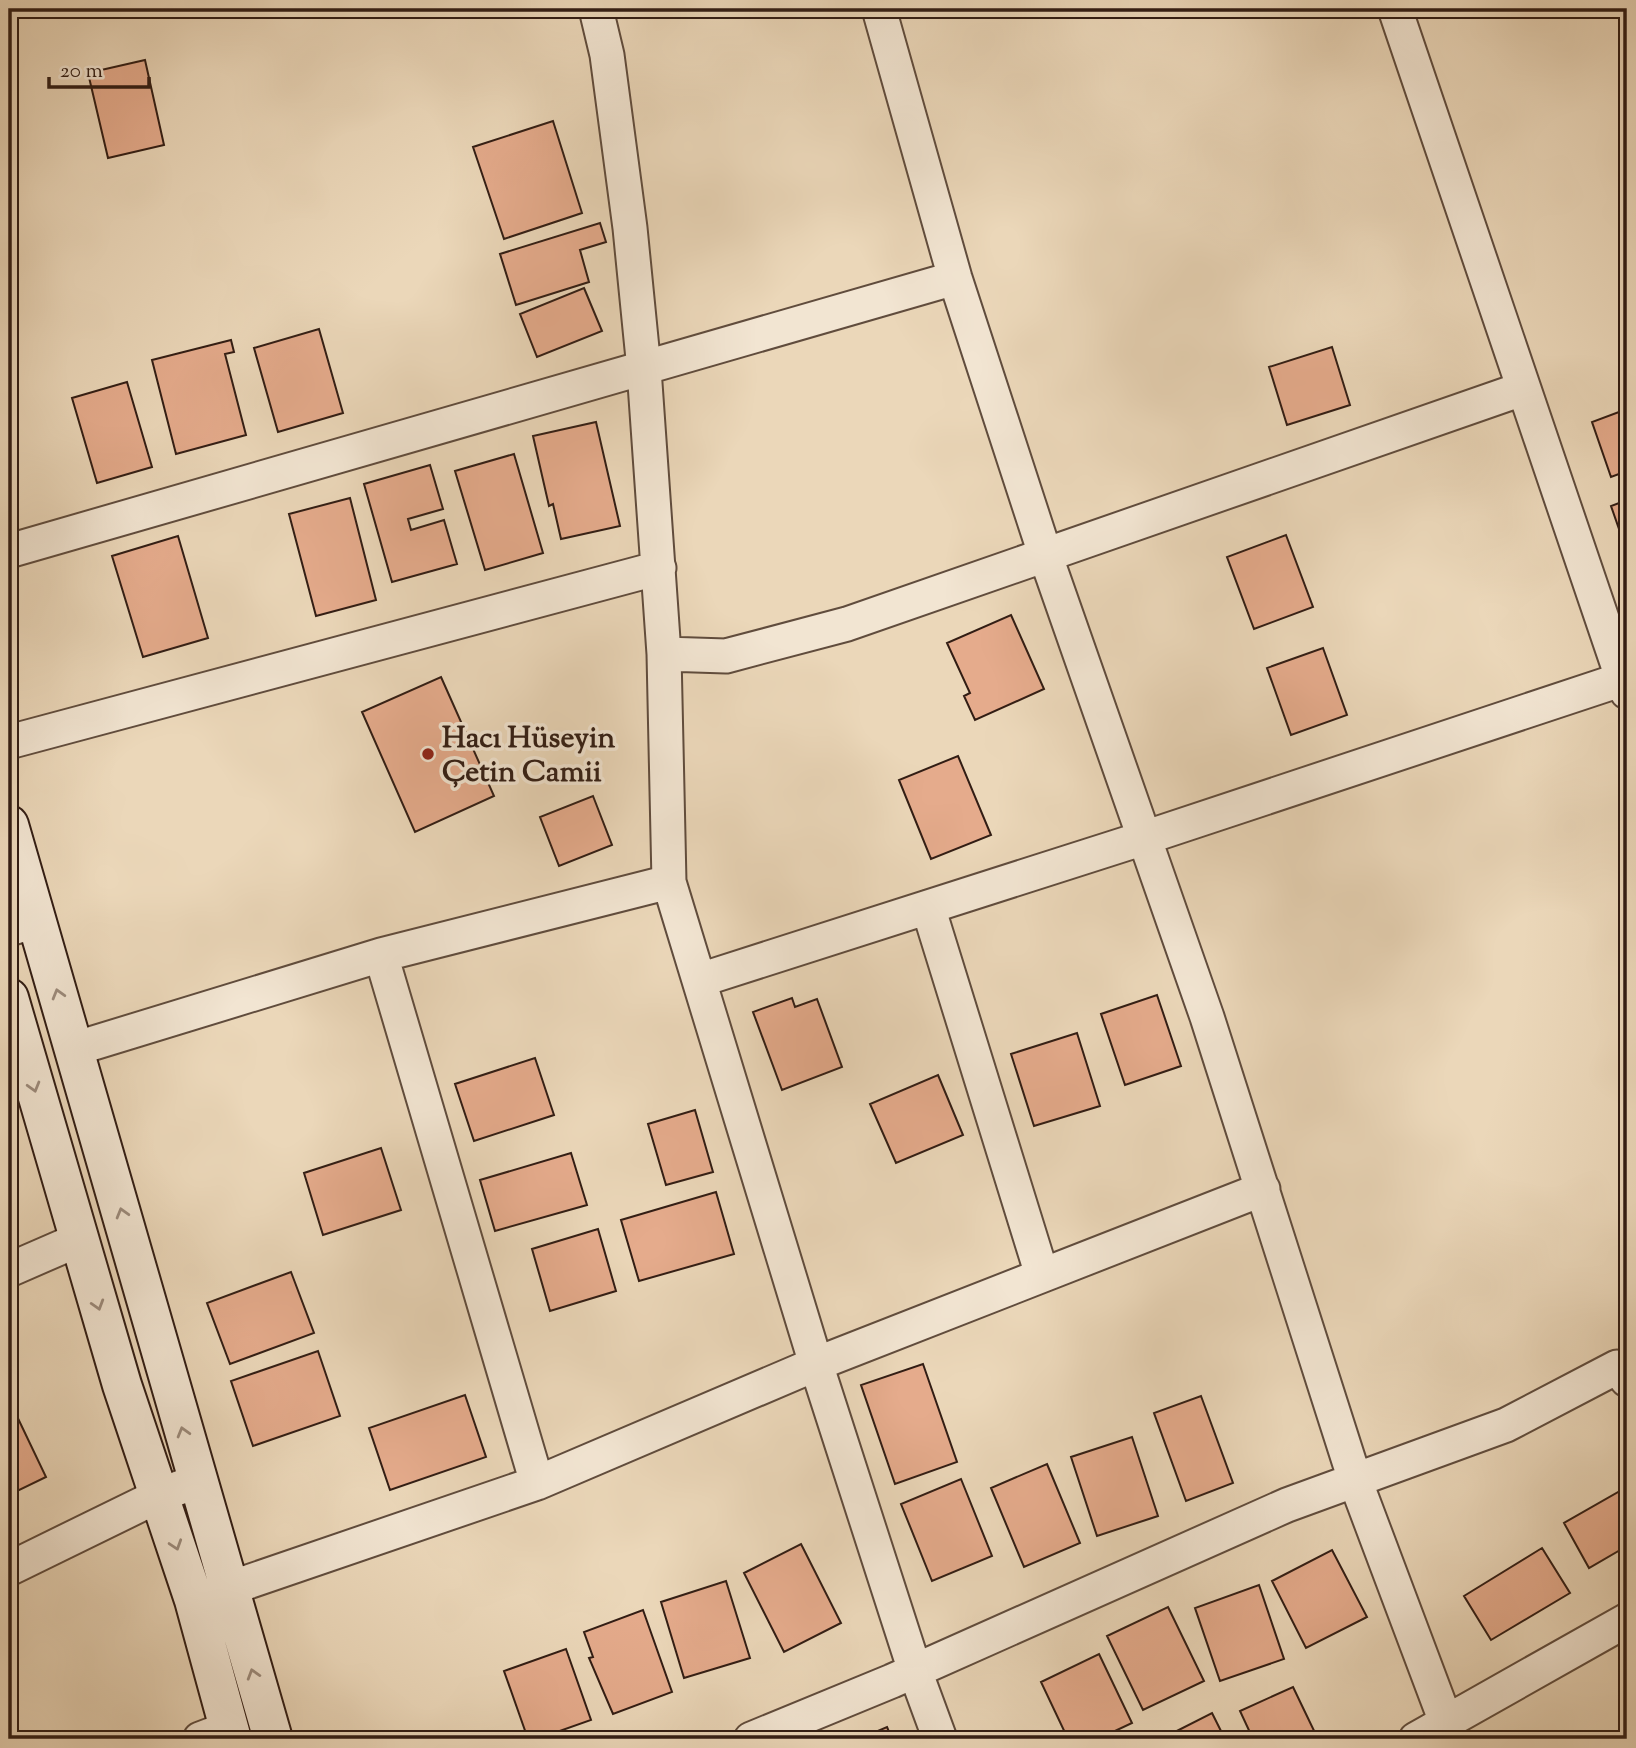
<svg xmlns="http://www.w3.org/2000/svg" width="1636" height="1748" font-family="'Sorts Mill Goudy',serif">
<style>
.building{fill:#e5ab8c;stroke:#321d14;stroke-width:2}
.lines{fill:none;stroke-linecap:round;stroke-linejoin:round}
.street-casing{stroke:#604c3d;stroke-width:37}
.secondary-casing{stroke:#321d14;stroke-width:42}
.street{stroke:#f2e5d2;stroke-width:33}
.secondary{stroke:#f2e5d2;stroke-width:38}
.oneway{stroke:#9c8b7c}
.poi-dot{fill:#8f2418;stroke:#f2e5d2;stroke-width:2.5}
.labels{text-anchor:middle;stroke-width:7;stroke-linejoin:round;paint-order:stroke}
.poi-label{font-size:30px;font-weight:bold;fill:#321d14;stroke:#f2e5d2;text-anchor:start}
</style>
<rect width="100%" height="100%" fill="#ebd7b9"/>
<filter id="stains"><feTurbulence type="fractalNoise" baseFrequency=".00286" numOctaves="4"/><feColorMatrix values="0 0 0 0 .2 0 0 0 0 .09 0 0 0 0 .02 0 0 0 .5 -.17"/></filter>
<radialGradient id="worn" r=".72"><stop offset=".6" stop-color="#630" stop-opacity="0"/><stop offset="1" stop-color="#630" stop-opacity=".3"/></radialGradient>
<!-- building -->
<path class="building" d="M145,60L164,145L108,158L88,73Z
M553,121L582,213L504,239L473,147Z
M600,223L606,242L580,250L589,282L516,305L500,254Z
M584,288L602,331L537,357L520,314Z
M319,329L343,413L278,432L254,348Z
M231,340L234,352L225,354L246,435L176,454L152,360Z
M1332,347L1350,405L1287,425L1269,367Z
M127,382L152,467L97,483L72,398Z
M1627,409V471L1611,477L1592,422Z
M596,422L620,526L561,539L553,504L549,506L533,436Z
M514,454L543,553L485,570L455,471Z
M430,465L443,509L408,519L411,530L444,520L457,564L392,582L364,484Z
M350,498L376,600L316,616L289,514Z
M1627,500V552L1611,506Z
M1286,535L1313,607L1254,629L1227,557Z
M178,536L208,638L143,657L112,556Z
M1011,615L1044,689L975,720L964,696L970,693L947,643Z
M1323,648L1347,715L1291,735L1267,668Z
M441,677L494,796L415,832L362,712Z
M958,756L991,835L931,859L899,780Z
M593,796L612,845L559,866L540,817Z
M1157,995L1181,1066L1125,1085L1101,1014Z
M792,998L795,1007L817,999L842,1067L782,1090L753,1012Z
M1077,1033L1100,1106L1034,1126L1011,1054Z
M535,1058L554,1115L474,1141L455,1084Z
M938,1075L963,1135L896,1163L870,1104Z
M695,1110L713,1172L666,1185L648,1124Z
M381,1148L401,1210L323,1235L304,1173Z
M571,1153L587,1205L495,1231L480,1180Z
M716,1192L734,1254L639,1281L621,1220Z
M598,1229L616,1291L550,1311L532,1249Z
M291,1272L314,1333L230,1364L207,1303Z
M318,1351L340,1416L253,1446L231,1381Z
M923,1364L957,1462L895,1484L861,1385Z
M465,1395L486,1457L390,1490L369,1428Z
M1201,1396L1233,1483L1186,1501L1154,1413Z
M14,1410L46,1477L9,1495V1412Z
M1132,1437L1158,1516L1097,1536L1071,1457Z
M1047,1464L1080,1543L1024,1567L991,1488Z
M961,1479L992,1556L932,1581L901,1504Z
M1627,1487V1546L1589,1568L1564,1523Z
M801,1544L841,1623L784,1652L744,1573Z
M1542,1548L1570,1593L1491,1640L1464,1596Z
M1332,1550L1367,1617L1306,1648L1272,1581Z
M726,1581L750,1658L684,1678L661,1602Z
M1259,1585L1284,1659L1220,1681L1195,1608Z
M1168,1607L1204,1681L1143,1710L1107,1636Z
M643,1610L672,1692L613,1714L589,1658L593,1657L584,1632Z
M566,1649L591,1720L537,1739H528L504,1671Z
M1099,1654L1132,1723L1098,1739H1068L1041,1682Z
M1293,1687L1318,1739H1253L1240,1711Z
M1212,1713L1225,1739H1161Z
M887,1727L892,1739H859Z"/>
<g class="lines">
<defs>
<path id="street" d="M596,9L607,55L630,228L644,369L664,654L669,882L816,1364L915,1671L940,1739
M879,9L955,278L1046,557L1207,1017L1355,1480L1446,1722
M1395,9L1627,692
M9,551L955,278
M664,654L726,656L847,624L1522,389
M9,742L659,568
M928,907L1042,1275
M9,929L37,921
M381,955L537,1483
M700,980L1144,838L1623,679
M74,1049L381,955L669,882
M9,1270L78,1240
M9,1569L160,1495L197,1481
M204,1597L537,1483L816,1364L1263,1189
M200,1739L229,1728
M751,1739L892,1681L1287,1505L1506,1425L1617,1367L1627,1380
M1416,1739L1627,1620"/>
<path id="secondary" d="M9,825L273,1739
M9,998L122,1385L194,1600L232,1739"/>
</defs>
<!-- street casing -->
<use href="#street" class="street-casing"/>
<!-- secondary casing -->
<use href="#secondary" class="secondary-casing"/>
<!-- street -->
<use href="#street" class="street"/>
<!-- secondary -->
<use href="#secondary" class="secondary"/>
</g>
<!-- one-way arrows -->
<defs><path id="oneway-chevron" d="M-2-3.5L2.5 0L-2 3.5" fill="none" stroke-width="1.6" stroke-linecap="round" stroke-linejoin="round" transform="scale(1.75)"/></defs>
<g class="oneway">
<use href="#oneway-chevron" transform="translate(58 994) rotate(-106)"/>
<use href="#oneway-chevron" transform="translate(34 1087) rotate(74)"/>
<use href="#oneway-chevron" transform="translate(122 1213) rotate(-106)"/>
<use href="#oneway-chevron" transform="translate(98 1305) rotate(73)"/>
<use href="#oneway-chevron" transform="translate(183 1432) rotate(-106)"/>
<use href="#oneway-chevron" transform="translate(176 1545) rotate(72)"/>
<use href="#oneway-chevron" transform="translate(253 1674) rotate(-107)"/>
</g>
<!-- markers -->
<circle class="poi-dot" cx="428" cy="754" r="7"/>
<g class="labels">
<!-- poi labels -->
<g class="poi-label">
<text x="442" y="747">Hacı Hüseyin<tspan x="442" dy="34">Çetin Camii</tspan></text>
</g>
</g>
<!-- margin -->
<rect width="1636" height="1748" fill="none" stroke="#ebd7b9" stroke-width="35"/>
<rect x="10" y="10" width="1615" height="1727" fill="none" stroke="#321d14" stroke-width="3.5"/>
<rect x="18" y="18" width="1601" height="1713" fill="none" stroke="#321d14" stroke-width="2"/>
<!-- scale -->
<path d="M49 77v10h100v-10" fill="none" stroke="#321d14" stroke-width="3.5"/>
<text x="60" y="77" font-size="21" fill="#321d14" stroke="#f2e5d2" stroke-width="5" paint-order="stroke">20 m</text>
<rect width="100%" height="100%" filter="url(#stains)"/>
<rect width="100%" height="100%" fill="url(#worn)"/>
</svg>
